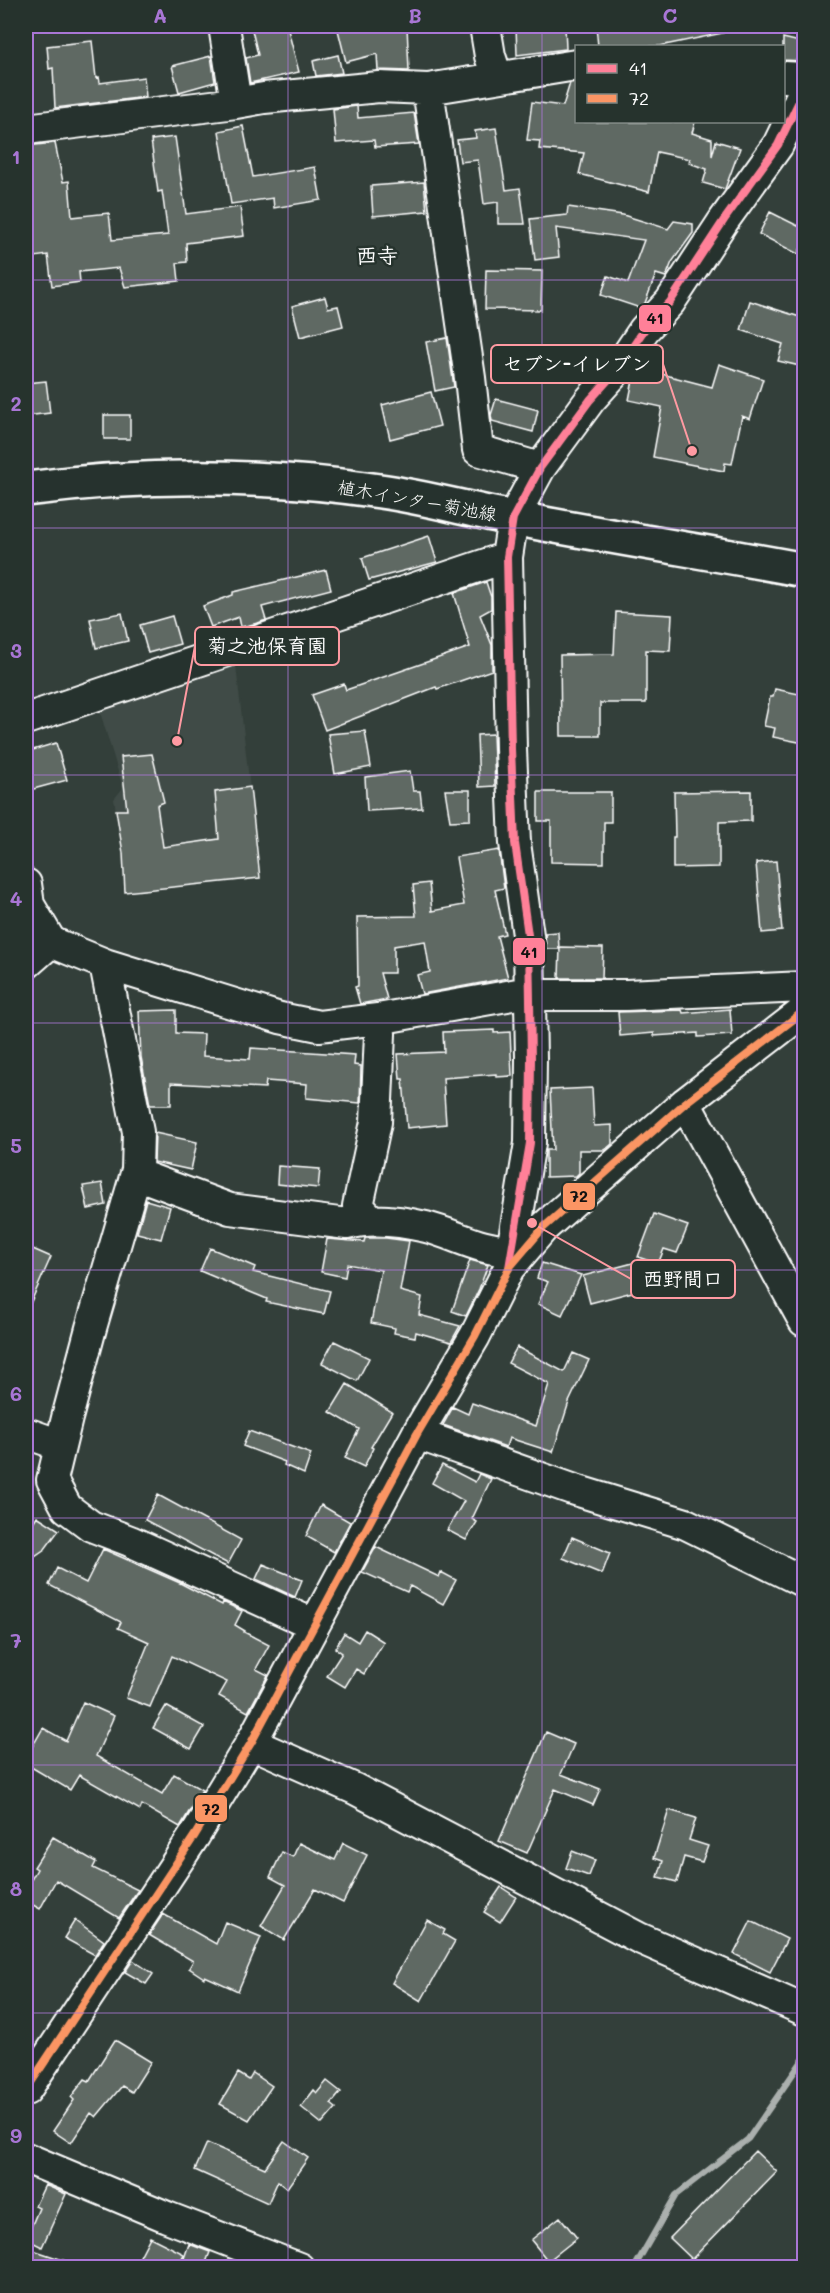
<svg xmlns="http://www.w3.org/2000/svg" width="830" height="2293" font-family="Mali,'Klee One',sans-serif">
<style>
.built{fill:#404c47}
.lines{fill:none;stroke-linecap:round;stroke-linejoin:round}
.stream{stroke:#abb0ae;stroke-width:6}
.building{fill:#5f6964;stroke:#fff;stroke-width:1.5}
.minor-casing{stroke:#fff;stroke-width:34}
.major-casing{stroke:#fff;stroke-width:38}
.minor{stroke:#26332d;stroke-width:30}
.major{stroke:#26332d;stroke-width:33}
.bus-1-casing{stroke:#26332d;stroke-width:12}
.bus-2-casing{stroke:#26332d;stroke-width:12}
.bus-1{stroke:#ff8098;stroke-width:8}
.bus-2{stroke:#fb9564;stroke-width:8}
.grid{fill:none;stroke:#a976d5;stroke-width:1.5;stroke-opacity:0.55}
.labels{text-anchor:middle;stroke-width:5;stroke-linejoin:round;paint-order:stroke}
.street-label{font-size:18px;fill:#fff;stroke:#26332d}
.quarter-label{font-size:21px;font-weight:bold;fill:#fff;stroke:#26332d}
.leader{fill:none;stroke:#ff9aa2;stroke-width:2}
.callout-dot{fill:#ff9aa2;stroke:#26332d;stroke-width:2}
.callout{fill:#26332d;stroke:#ff9aa2;stroke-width:2}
.callout-label{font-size:20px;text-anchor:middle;font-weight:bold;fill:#fff}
.line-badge{stroke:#26332d;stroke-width:2}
.pale-badge-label{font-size:16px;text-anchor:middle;font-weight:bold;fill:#111}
.neatline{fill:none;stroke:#a976d5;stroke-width:2}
.grid-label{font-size:20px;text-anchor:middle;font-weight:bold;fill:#a976d5}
</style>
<rect width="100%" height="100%" fill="#333f3a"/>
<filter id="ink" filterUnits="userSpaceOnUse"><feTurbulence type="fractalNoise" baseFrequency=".0167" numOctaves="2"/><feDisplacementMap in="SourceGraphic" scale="12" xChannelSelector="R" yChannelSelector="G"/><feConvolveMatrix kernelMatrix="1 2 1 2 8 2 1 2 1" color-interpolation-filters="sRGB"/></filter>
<g filter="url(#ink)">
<!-- built -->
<path class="built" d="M234,648L260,877L125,892L123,853L114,799L123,788L95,695Z"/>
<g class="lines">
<!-- stream -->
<path class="stream" d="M634,2268L676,2195L748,2139L804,2058"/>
</g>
<!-- building -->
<path class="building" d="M251,26H287L299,72L250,83L246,58L258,55Z
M337,26H407L409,71L378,70L377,54L346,62Z
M516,26H565L566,49L517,55Z
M596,26H722L723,33L660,46H598Z
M783,38L804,43L803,61L783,60Z
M92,41L96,78L99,77L100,83L144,77L146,97L55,108L53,68L49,69L47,46Z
M338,55L342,73L316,76L313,61Z
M211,56L215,82L179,92L172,66Z
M576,82V122H695L692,133L712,139V156L716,141L740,148L725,189L703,183L707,169L689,163L690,159L657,152L649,192L579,174L584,153L539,149L540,141L527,140L532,102L563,106L570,83Z
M357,106L358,118L414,113L419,144L375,147L374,140L336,143L333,109Z
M243,126L253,177L315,167L321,200L274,208L273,198L231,204L219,131Z
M496,128L506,190L520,188L525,224H498V202L484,204L478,160L460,162L457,140L476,138L475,131Z
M175,137L186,214L240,207L244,236L186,243L187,262L177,263L179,281L125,287L119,268L79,272L80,282L52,286L48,255L27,258L26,245V146L55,143L63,182L69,181L72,217L109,213L112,240L168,235L162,191L158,192L151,140Z
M424,182L427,211L373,216L371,186Z
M568,207L623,215L668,229L674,221L693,224V233L672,262L666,277L656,274L645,303L640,308L601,295L608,276L628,283L644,240L556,228L559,257L535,260L530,219L567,215Z
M770,212L804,229V241L798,254L759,234Z
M486,270L542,271L541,310L485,309Z
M325,297L328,308L338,306L343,326L300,337L292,306Z
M750,301L803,318L800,328L804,330V351L800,366L778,361L783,344L741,330Z
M447,338L454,387L435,391L426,342Z
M719,364L763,379L750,419L742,416L732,464L725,463L724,471L653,457L662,407L629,400L634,375L639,368L712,387Z
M46,381L50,413L26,416V383Z
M431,392L440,426L390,439L382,405Z
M496,399L538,410L533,432L492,421L491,415Z
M104,415H130V439H104Z
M429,536L437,562L369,580L362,558Z
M326,570L331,589L262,607L266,620L258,623L241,627L239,617L211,627L203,606L233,595V592Z
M486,582L491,597V609L480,615L492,645V670L437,689L436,687L325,730L312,695L344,684L346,690L470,647L454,593Z
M616,612L672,615L670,651L646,650V703H600V736H561L560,655L614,654Z
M122,613L128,641L96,648L90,619Z
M172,616L180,644L148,653L140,625Z
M775,689L804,695V743L773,737L775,728L764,726L770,697H773Z
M365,731L371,767L335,774L328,734Z
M493,734L495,786L479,787L477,735Z
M56,743L67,780L26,791V752Z
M152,754L164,802L157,805L163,847L219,839L215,792L250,787L260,878L125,892L123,853L116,810H127L121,757Z
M410,771L413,791H420L422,808L367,811L365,777Z
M445,790H470V820L450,821Z
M751,791V821L719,822V867L673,868V837H675L674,792Z
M538,792H611V822H604V863L551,862V821H538Z
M499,850L504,888L495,890L505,934L497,936L508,978L422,994L417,975L430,972L425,941L394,946V973H380L387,999L360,1004L355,987L358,986L357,917L416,916L413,885L429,883L432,911L464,905L456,857Z
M776,861L782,931L762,933L756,863Z
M558,932L559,949H546L545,933Z
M560,947L603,948L602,978H559Z
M730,1009L732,1035L698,1037V1033L654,1036V1033L620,1036L618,1012L682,1010L683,1013Z
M176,1010V1033L204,1034L203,1056L250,1059L251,1048L355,1055L354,1065L361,1066L360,1103L306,1098L307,1084L266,1081L265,1088L171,1083V1105H150L141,1057L139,1011Z
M494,1030V1033L510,1032L512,1076L496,1077V1074L443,1078L446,1124L407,1128L403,1079H400L398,1054L444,1052L443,1032Z
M592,1088L594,1126L612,1125V1144L605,1150H579V1173L576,1176L546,1177V1150H553L550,1090Z
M155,1133L197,1142L191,1170L154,1162Z
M278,1166L320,1169L318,1188L277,1184Z
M102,1183L106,1205L88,1209L83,1186Z
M146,1200L170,1207L161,1239L137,1233Z
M654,1214L688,1226L677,1253L664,1249L658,1264L638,1257Z
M365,1238H386L409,1241L400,1291L422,1297L419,1315L460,1326L451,1342L416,1332L415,1337L394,1333L395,1328L371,1323L381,1270L347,1264L345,1277L321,1272L327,1239L364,1242Z
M26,1246L51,1257L26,1313Z
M210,1248L255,1267L253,1272L330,1291L324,1314L266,1302L267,1299L200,1271Z
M470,1260L488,1265L479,1289L466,1316L452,1311Z
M637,1262L644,1289L590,1303L583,1276Z
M542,1263L581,1275L562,1315L538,1304L548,1282L537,1278Z
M334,1341L369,1358L357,1381L322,1363Z
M517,1347L564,1372L573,1353L589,1360L569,1402L553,1452L509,1438L506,1447L443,1425L453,1407L468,1414L472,1403L536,1426L549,1384L508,1363Z
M347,1384L392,1412L371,1447L373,1448L364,1467L345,1458L359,1429L330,1412Z
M249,1431L311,1454L304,1474L284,1465L285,1462L243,1446Z
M442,1465L475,1482L479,1474L491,1479L472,1519L477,1522L466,1540L447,1530L464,1501L432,1483Z
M158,1495L241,1540L228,1564L145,1520Z
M321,1505L350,1522L334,1552L306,1536Z
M37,1516L59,1530L45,1549L26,1562V1534Z
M572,1537L610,1553L602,1574L563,1558Z
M376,1547L439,1577L441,1572L456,1580L443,1604L410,1586L407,1592L362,1572Z
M103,1549L180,1583L222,1605L223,1602L242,1611L235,1625L245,1631L244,1632L269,1645L256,1669L268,1675L248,1712L219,1696L227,1682L172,1656L150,1707L126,1698L149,1642L118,1628L121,1622L49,1585L57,1568L86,1583Z
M263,1564L302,1580L295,1597L256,1579Z
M365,1630L384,1642L364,1674L356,1669L345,1687L327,1676L342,1653L335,1648L344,1633L358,1642Z
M83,1702L114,1716L96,1756L162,1794L174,1774L202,1790L180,1827L142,1805L140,1810L79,1775L70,1790L26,1764V1758L43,1728L66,1741Z
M166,1706L204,1727L191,1749L153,1728Z
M546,1732L574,1744L561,1774L600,1789L593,1805L555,1789L527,1853L499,1841Z
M669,1810L696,1818L689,1840L708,1846L702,1862L684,1857L677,1882L658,1877L663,1861L654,1858Z
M53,1837L96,1862L93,1868L138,1890L119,1918L56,1880L40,1909L26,1901V1889L37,1869L34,1867Z
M299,1843L335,1860L343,1843L367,1855L343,1903L315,1889L284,1940L261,1926L285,1885L270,1877L282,1852L293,1857Z
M572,1851L595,1860L589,1876L566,1868Z
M501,1887L516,1897L500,1922L484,1912Z
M163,1914L216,1944L225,1922L261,1937L238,1991L205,1976L204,1978L189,1968L193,1961L149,1935Z
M75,1920L104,1941L95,1955L64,1938Z
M427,1920L445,1930L443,1934L455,1941L421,2001L392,1983Z
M751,1921L787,1939L770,1972L734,1954Z
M133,1960L153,1974L146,1984L125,1972Z
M115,2040L151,2062L132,2092L122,2086L96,2117L91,2113L71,2143L53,2131L74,2100L71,2097L85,2079L89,2081Z
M238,2073L249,2080L253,2073L272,2086L249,2120L220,2104Z
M327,2081L341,2092L331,2104L336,2108L322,2124L301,2107L314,2090L317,2093Z
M284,2141L308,2158L287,2188L278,2181L268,2203L195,2170L207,2143L265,2168Z
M755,2151L777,2172L692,2259L670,2238Z
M45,2185L66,2194L42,2247L26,2239L39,2208L35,2206Z
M560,2217L577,2238L548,2261L531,2240Z
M150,2237L184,2254L177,2268H134Z
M189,2244L210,2252L204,2268H193L182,2264Z
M30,2249L78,2265L77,2268H26Z"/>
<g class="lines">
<defs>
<path id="minor" d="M224,26L236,103
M485,26L490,56L497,77
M784,77L804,78
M428,89L470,378L478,450L540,468
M26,129L236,103L264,98L379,87L428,89L576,65
M26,719L507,557
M26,884L29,905L51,942L105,964L280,1018L319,1026L378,1019L529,992L534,995H626L804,987
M26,964L51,942
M105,964L138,1132L137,1170L91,1328L67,1418L52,1480L67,1508L91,1526L130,1541L313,1624
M685,1103L804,1321
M136,1174L230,1209L347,1224C373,1217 401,1221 426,1227C457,1235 479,1250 512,1251
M371,1220L358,1206L376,1122L380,1034L378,1019
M509,1268L530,1143L531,1059L529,942L515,843L511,749L507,557L513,518L540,468L590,400L617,370L644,330L670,302L724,220L778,145L804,91
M26,1433L60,1445
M417,1434L572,1489L686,1524L804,1582
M251,1743L355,1789L639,1938L804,2010
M26,2090L195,1835L251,1743L417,1434L475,1336L509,1268L543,1228L685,1103L804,1011
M26,2158L167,2217L299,2268"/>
<path id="major" d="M26,489C142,474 263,474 380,491C424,497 469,510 513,518C610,537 708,552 804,570"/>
</defs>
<!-- minor casing -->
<use href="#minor" class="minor-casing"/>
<!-- major casing -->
<use href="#major" class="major-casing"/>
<!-- minor -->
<use href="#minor" class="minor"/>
<!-- major -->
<use href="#major" class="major"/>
<defs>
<path id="bus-1" d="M509,1268L530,1143L531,1059L529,942L515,843L511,749L507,557L513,518L540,468L590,400L617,370L644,330L670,302L724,220L778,145L804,91"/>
<path id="bus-2" d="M26,2090L195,1835L251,1743L417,1434L475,1336L509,1268L543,1228L685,1103L804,1011"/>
</defs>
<!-- bus-1 casing -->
<use href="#bus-1" class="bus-1-casing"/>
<!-- bus-2 casing -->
<use href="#bus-2" class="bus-2-casing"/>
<!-- bus-1 -->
<use href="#bus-1" class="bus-1"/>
<!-- bus-2 -->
<use href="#bus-2" class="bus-2"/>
</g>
</g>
<!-- grid -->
<path class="grid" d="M288,26V2268M542,26V2268M26,280H804M26,528H804M26,775H804M26,1023H804M26,1270H804M26,1518H804M26,1765H804M26,2013H804"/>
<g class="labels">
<!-- street labels -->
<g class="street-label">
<text transform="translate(417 501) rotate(10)" y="6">植木インター菊池線</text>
</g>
<!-- quarter labels -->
<g class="quarter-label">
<text x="377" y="263">西寺</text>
</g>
</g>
<!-- callouts -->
<path class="leader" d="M692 451L663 364M177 741L195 646M532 1223L631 1279"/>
<g class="callout-dot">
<circle cx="692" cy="451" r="6"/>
<circle cx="177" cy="741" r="6"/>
<circle cx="532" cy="1223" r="6"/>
</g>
<g class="callout">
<rect x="491" y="345" width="172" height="38" rx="6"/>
<rect x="195" y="627" width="144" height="38" rx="6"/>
<rect x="631" y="1260" width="104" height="38" rx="6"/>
</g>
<g class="callout-label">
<text x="577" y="371">セブン-イレブン</text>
<text x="267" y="653">菊之池保育園</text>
<text x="683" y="1286">西野間口</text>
</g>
<g class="line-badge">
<rect x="638" y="304" width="34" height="29" rx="6" fill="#ff8098"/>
<rect x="512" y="937" width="34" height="29" rx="6" fill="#ff8098"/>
<rect x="562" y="1182" width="34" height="29" rx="6" fill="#fb9564"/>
<rect x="194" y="1794" width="34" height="29" rx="6" fill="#fb9564"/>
</g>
<g class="pale-badge-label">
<text x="655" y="324">41</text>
<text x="529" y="958">41</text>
<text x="579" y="1202">72</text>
<text x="211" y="1815">72</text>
</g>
<!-- margin -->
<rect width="830" height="2293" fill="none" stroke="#26332d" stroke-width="66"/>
<!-- legend -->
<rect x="575" y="45" width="210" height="78" fill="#26332d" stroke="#7d8581" stroke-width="1.5"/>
<rect x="587" y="64" width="30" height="9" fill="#ff8098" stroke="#7d8581" stroke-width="1.5"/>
<text x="629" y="75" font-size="18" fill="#ffffff">41</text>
<rect x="587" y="94" width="30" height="9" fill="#fb9564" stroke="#7d8581" stroke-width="1.5"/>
<text x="629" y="105" font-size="18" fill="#ffffff">72</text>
<rect x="33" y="33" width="764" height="2227" class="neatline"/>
<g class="grid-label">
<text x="160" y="23">A</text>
<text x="415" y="23">B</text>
<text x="670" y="23">C</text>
<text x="16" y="164">1</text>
<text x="16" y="411">2</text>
<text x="16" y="658">3</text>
<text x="16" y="906">4</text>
<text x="16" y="1153">5</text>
<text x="16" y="1401">6</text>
<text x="16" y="1648">7</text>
<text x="16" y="1896">8</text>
<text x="16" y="2143">9</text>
</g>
</svg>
